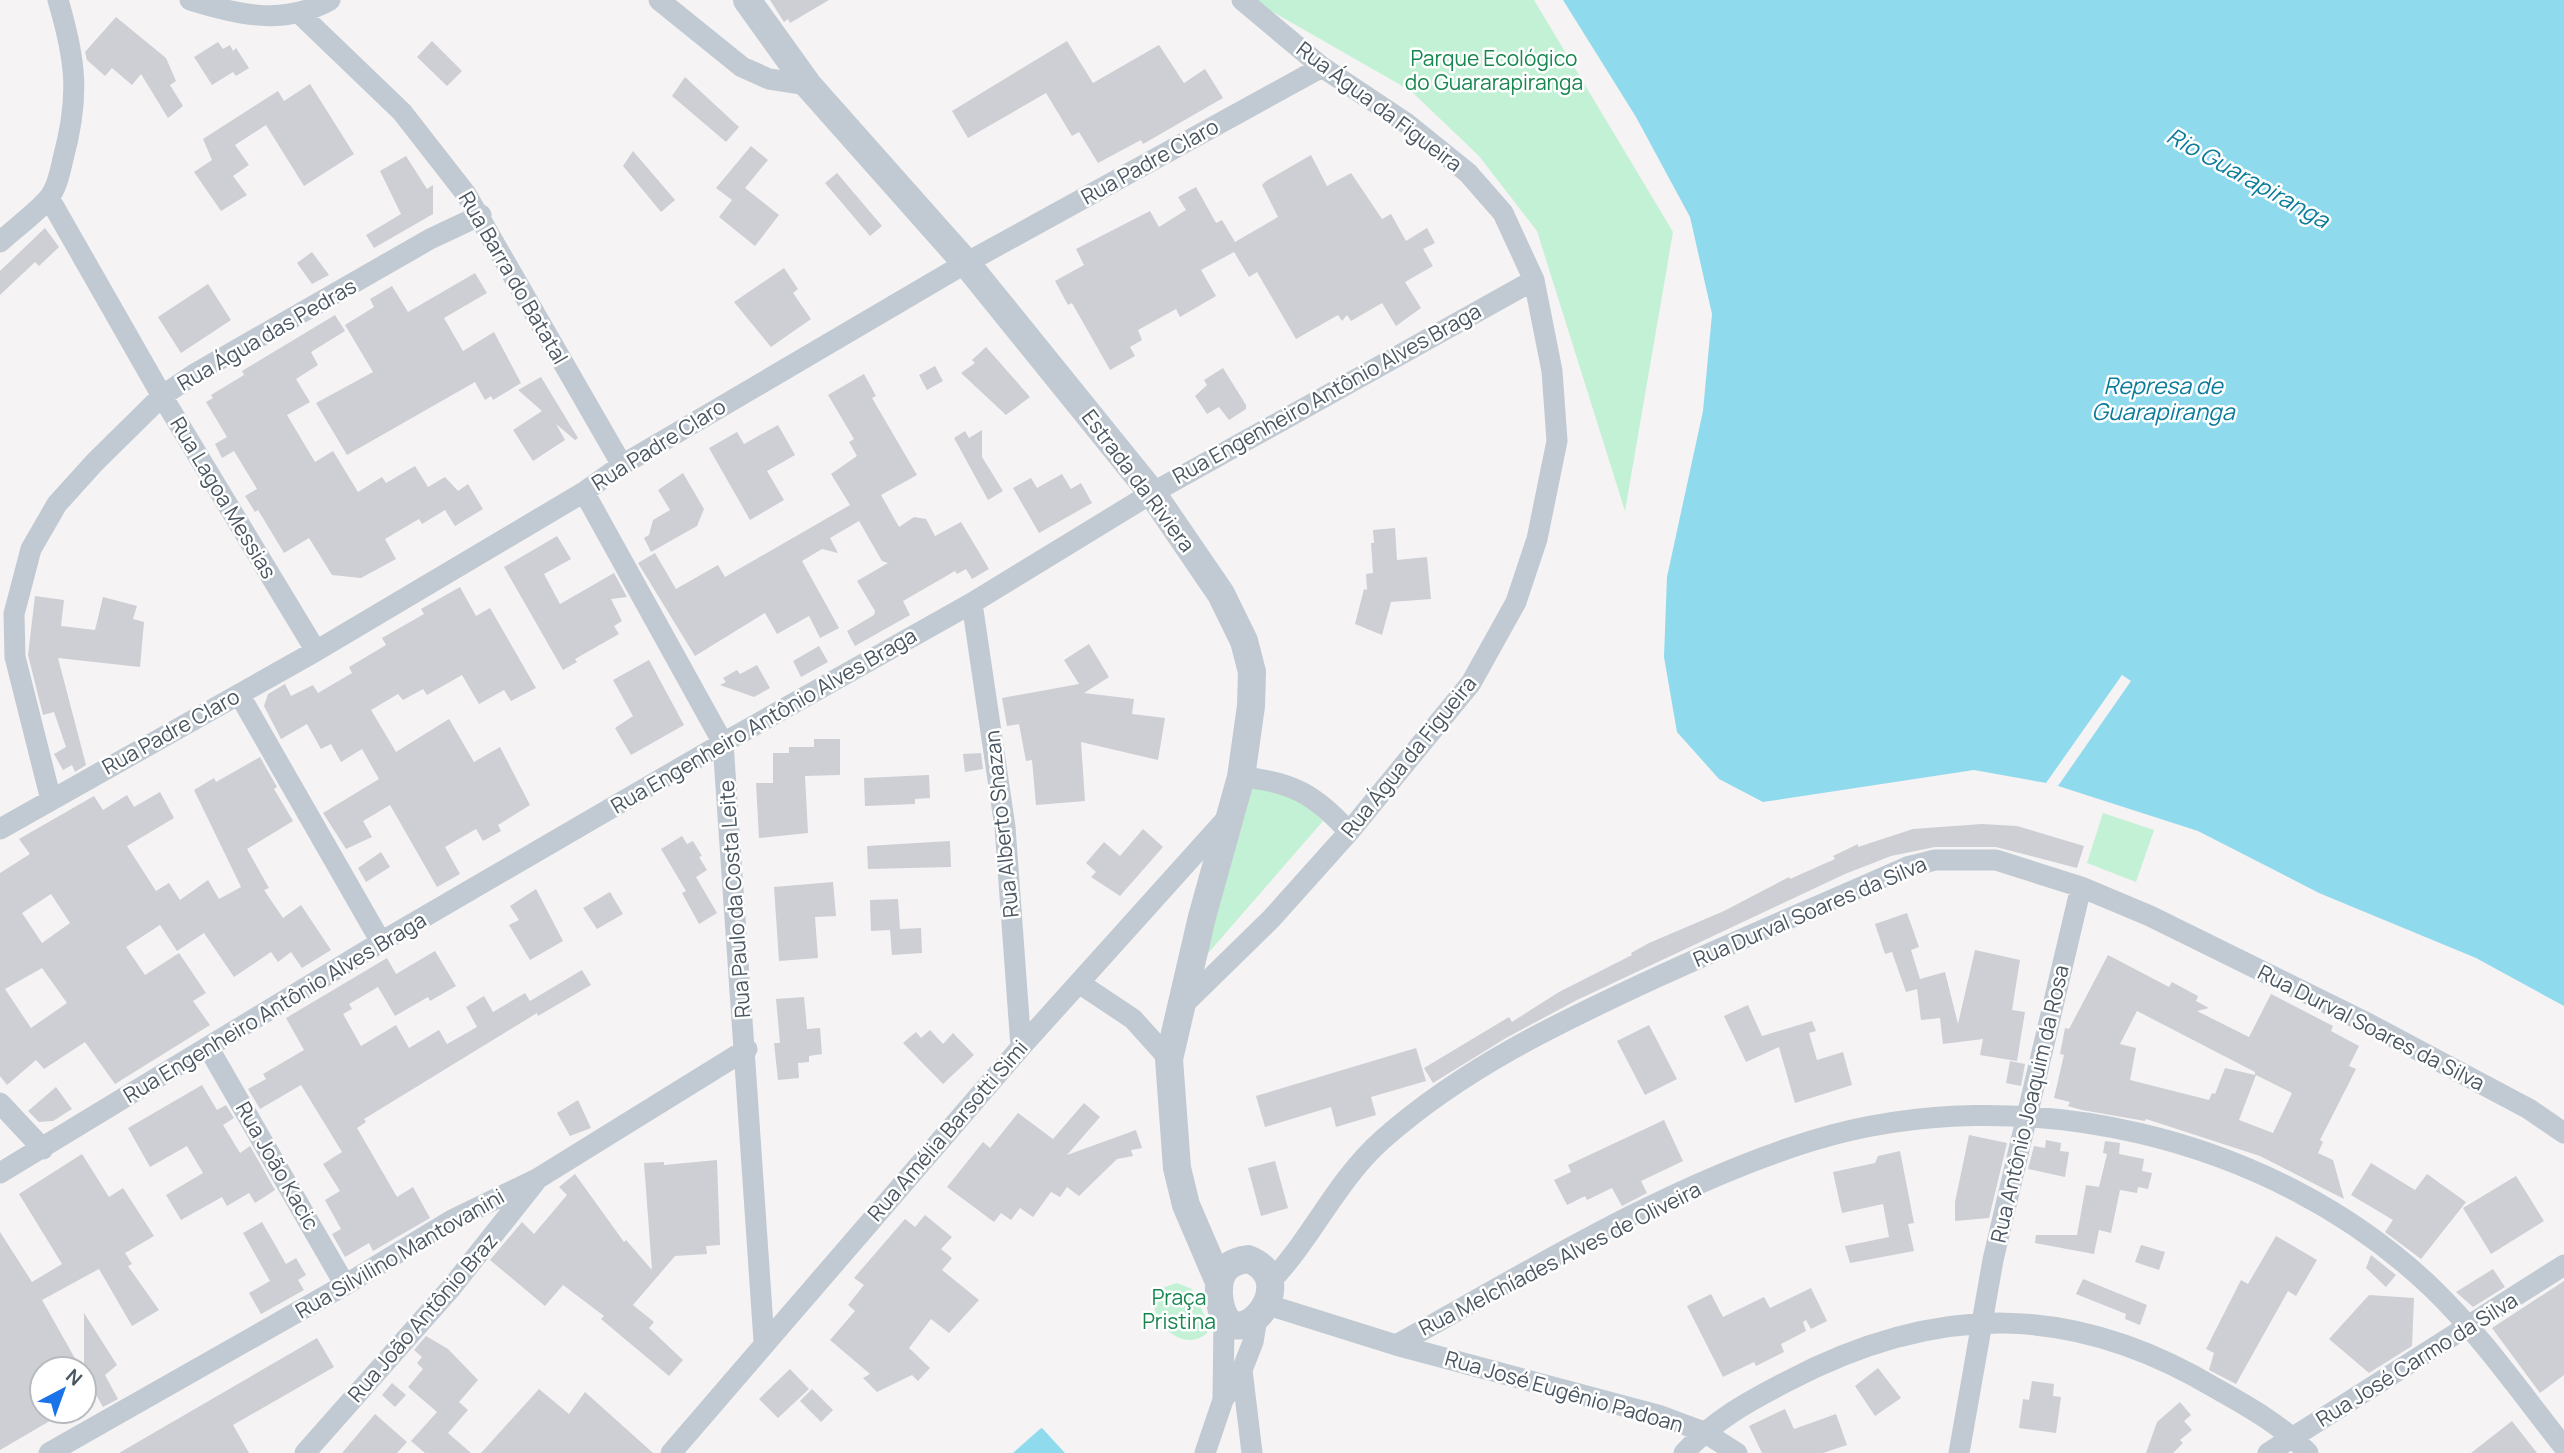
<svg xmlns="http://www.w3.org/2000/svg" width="2564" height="1453" font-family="Manrope,sans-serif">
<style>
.green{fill:#c3f1d5}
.water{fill:#90daee}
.pier{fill:#f5f3f3}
.building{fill:#cdcfd5;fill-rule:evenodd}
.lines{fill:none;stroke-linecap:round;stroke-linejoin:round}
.minor{stroke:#c1cad2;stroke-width:21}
.tertiary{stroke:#c1cad2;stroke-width:28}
.labels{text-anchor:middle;stroke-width:5;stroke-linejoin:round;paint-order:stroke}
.park-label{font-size:21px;fill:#17864f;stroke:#fff}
.street-label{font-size:21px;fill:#4a5661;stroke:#fff}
.water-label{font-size:23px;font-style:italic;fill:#0c7c9b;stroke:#fff}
</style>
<rect width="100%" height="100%" fill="#f5f3f3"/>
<!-- green -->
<path class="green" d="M1252,0H1534L1673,232L1625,511L1537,231L1479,156L1411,91Z
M1247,782L1301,800L1323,821L1196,967Z
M2103,813L2154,830L2136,882L2087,863Z
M1177,1283L1192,1289L1207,1321V1333C1184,1354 1150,1323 1154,1296L1162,1288Z"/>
<!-- water -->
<path class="water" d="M1563,0H2564V1006L2476,958L2319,893L2198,831L2052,784L1974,770L1763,802L1719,779L1677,732L1664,657L1667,577L1703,411L1712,314L1690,217L1636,117Z
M1042,1428L1065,1453H1013L1040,1429Z"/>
<!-- pier -->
<path class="pier" d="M2122,675L2131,681L2058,786L2046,783Z"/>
<!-- building -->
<path class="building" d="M770,0H829L790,23L788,19L784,22Z
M116,17L166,58L176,81L170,85L183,106L168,118L141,74L132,85L112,68L105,76L87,60L85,52Z
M432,41L462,71L447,86L417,57Z
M1067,41L1093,83L1159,45L1184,83L1205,69L1223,98L1143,144L1141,140L1098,163L1079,132L1072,136L1046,93L968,138L952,111Z
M218,42L223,49L230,45L233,51L236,48L249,68L236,76L233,72L212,85L194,57Z
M685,77L739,127L726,142L672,96Z
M310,84L354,154L304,186L266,125L235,145L249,165L233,176L247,195L221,211L194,172L212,160L203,139L278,91L284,101Z
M751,146L768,160L745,188L779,215L755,246L719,217L732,200L716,188Z
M633,151L675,200L661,212L623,166Z
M1311,155L1327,186L1351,173L1382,219L1391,214L1406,241L1427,228L1435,243L1423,249L1433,266L1405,282L1421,308L1396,326L1382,303L1351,321L1347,315L1342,321L1338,315L1296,339L1257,272L1249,277L1234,252L1201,270L1216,296L1180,317L1176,309L1138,330L1142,340L1130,347L1135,356L1110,370L1072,303L1068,305L1055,281L1084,265L1076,249L1150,211L1159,227L1186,210L1178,197L1196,187L1216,223L1222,220L1235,242L1278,217L1262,185L1266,181Z
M406,156L427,189L433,185V214L374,248L366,235L401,214L380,171Z
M837,173L882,226L870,236L825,183Z
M45,228L59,247L39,266L35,262L0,295V271Z
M312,252L329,275L312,284L297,263Z
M784,268L798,289L793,293L811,319L771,347L734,302Z
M475,273L487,293L444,318L463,351L494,332L521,383L493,400L491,396L485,400L475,382L347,455L316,403L373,372L345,325L374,307L370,299L392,286L408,312Z
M208,284L231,320L181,353L158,317Z
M335,315L345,331L311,352L318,365L296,379L310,402L287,415L315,462L333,451L358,492L382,477L386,483L415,466L428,487L445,477L458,491L468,484L483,509L455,526L445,510L422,524L419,519L385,539L396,559L361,578L332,575L309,538L284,553L258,510L255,512L245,496L257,489L234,451L222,458L215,444L227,437L206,402L213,398L211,395L244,375L242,371Z
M986,347L1030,397L1006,415L961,373L975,363L972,360Z
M935,366L943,381L927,390L919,375Z
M1223,368L1246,405V409L1229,420L1219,407L1207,414L1195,396L1207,385L1204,380Z
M864,374L876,396L872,398L917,475L881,495L899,527L914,517L926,519L935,536L961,522L989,569L972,579L966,569L957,574L955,571L903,601L910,615L855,646L847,631L874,615L875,611L857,581L888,563L882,561L859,521L830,538L838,553L822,549L802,561L839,628L820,638L809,616L777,634L765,613L695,656L638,563L655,553L676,589L718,565L725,577L850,505L831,474L857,456L849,442L854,439L828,395Z
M541,377L578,438L575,440L556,424L565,440L533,461L513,430L542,411L518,390Z
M778,425L795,455L767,471L784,500L750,520L709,448L737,432L744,444Z
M982,430V457L1003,491L988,500L954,438L965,431L969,438Z
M683,473L704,509L697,526L651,552L644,538L649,535L653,520L670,510L658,490Z
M1062,474L1071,489L1081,483L1092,503L1039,533L1013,488L1031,478L1037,488Z
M1395,528L1397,560L1427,557L1431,599L1391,602L1382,635L1355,624L1364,589L1367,590L1366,574L1373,573L1371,543H1374L1373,530Z
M557,536L571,559L544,574L560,604L614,573L627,597L611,599L622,621L614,626L619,634L575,659L577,662L563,670L504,567Z
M460,587L476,616L490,608L536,688L511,701L504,690L479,704L462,675L427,695L423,689L403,700L398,694L371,710L396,752L449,719L474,762L500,747L530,805L498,825L501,831L483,841L476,829L445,847L460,874L437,887L390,805L363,821L372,837L346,849L323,813L379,779L362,749L341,762L331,744L321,749L307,724L281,739L264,706L268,694L285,684L291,696L313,685L318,693L352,673L349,667L386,645L382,638L424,614L421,609Z
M35,596L64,600L61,626L95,630L103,597L137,606L133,619L144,622L140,667L58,658L86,765L75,772L72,765L63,770L54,754L66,747L54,712L43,715L28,655Z
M1089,644L1109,677L1084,693L1134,699L1132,714L1165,718L1158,760L1081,742L1085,801L1036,805L1032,760L1026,761L1019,724L1007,726L1002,698L1079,684L1064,660Z
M819,646L828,662L801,677L793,661Z
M649,660L684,725L631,755L615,728L633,716L613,680Z
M757,665L770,688L754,697L720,685L726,682L723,678L737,670L740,674Z
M814,739H840V775L805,776L808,833L759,838L756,783H773V753H789V747H814Z
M981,753L983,769L965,772L963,754Z
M260,757L277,787L274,789L293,821L247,849L269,888L264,890L283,918L301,905L331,950L302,968L291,952L278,962L271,952L234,977L204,933L177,951L160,925L126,947L145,975L179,953L206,993L193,1001L210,1025L115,1084L85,1042L44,1069L36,1060L7,1085L0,1076V873L30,854L19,839L94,796L103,810L127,795L134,807L160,792L174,818L127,846L156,891L169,883L180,900L208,880L219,899L241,887L194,790L214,778L216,782ZM51,894L70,923L42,943L22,913ZM42,968L67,1003L31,1028L5,989Z
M929,775L930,798L915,799V804L865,806L864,778Z
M1982,824L2017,826L2084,846L2077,868L1996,847H1935L1891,856L1845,874L1577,1000L1506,1038L1433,1083L1424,1068L1509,1017L1512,1022L1559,992L1632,955L1631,953L1649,943L1724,911L1789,877L1790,879L1835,859L1833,856L1858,844V847L1913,829Z
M1143,829L1163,847L1120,896L1091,877L1096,872L1086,863L1104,842L1120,856Z
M682,836L687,844L693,841L702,856L699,857L707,870L696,877L717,913L699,924L682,893L686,891L661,849Z
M950,841L951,867L868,869L867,846Z
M381,852L390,867L366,882L358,868Z
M833,882L836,916L815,917L818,958L779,961L774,887Z
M536,889L563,941L530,960L509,925L519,920L510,906Z
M610,892L623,914L597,929L583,908Z
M898,899L900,929L921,928L922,953L892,955L890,930L871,931L870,900Z
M1907,913L1919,947L1911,950L1920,979L1945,972L1958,1024L1975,950L2020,960L2012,1010L2025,1012L2017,1061L1980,1055L1983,1039L1943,1044L1940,1018L1921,1020L1917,989L1906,992L1892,952L1885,954L1875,924Z
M435,951L456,986L430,1001L428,997L395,1016L378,987L349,1004L352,1009L343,1014L361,1046L396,1025L409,1048L439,1030L447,1044L477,1027L466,1007L484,996L493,1012L525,993L530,1001L582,970L591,985L538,1016L537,1013L364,1119L366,1122L357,1128L397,1197L413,1187L430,1218L373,1251L369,1243L345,1257L332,1234L341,1229L325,1200L340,1191L323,1164L342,1152L301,1085L260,1109L248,1089L266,1079L263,1074L304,1050L286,1018L387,958L396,974Z
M2108,955L2169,987L2172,982L2198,996L2196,1001L2209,1008L2197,1011L2249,1037L2271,994L2333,1026L2331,1031L2359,1046L2349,1066L2356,1069L2320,1140L2323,1142L2318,1153L2333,1160L2344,1199L2260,1156L2146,1119L2145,1121L2082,1110L2068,1106L2070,1102L2054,1098L2064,1055L2060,1054L2065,1028L2069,1029ZM2137,1011L2255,1072V1075L2225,1068L2215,1094L2212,1093L2209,1100L2130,1080L2136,1048L2120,1044ZM2256,1075L2292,1093L2273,1133L2239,1120Z
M804,997L807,1029L820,1028L822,1054L809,1056V1062L798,1063L799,1078L778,1080L774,1043H780L776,999Z
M1748,1005L1762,1036L1812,1021L1816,1031L1809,1033L1817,1060L1843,1052L1852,1085L1795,1103L1779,1047L1746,1062L1724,1016Z
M1649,1025L1677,1079L1645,1095L1617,1041Z
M930,1030L943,1044L953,1033L974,1055L943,1084L903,1043L916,1032L921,1038Z
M1416,1048L1426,1081L1371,1097L1376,1115L1336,1127L1331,1107L1265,1127L1256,1096Z
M2010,1061L2025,1064L2021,1086L2006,1083Z
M202,1085L217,1110L226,1105L234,1118L223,1125L240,1153L250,1146L275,1190L255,1203L249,1193L227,1206L222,1197L181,1220L166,1195L203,1173L187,1146L150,1167L128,1128Z
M56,1087L72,1109L53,1121L39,1122L28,1111Z
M578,1100L591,1128L570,1136L557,1113Z
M1084,1103L1100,1117L1067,1155L1136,1130L1142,1148L1131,1150L1133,1156L1117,1159L1079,1196L1067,1187L1060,1197L1051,1192L1033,1217L1020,1208L1011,1220L1001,1213L994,1222L947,1187L983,1142L990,1148L1018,1113L1053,1139Z
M1664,1120L1683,1161L1641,1181L1647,1193L1622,1206L1612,1188L1587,1200L1585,1196L1567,1205L1554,1180L1571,1172L1568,1165Z
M1969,1135L2007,1143L1989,1218L1955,1221V1202Z
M2046,1140L2061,1143L2060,1151L2069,1152L2065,1177L2028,1169L2034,1146L2045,1148Z
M2105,1141L2120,1143L2119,1154L2144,1159L2142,1171L2152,1173L2148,1189L2138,1187L2137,1193L2120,1190L2111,1233L2099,1230L2094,1254L2035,1243L2036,1235H2077L2086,1185L2099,1187L2107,1154L2103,1153Z
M1900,1151L1914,1223L1908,1224L1914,1251L1850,1263L1845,1246L1889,1237L1883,1204L1842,1213L1833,1172L1875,1163L1878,1156Z
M82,1154L109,1197L123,1188L154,1236L125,1253L132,1264L128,1266L159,1310L132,1326L99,1269L42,1300L81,1369H42V1411H67L0,1450V1232L32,1282L62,1264L19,1194Z
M717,1160L720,1245L706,1246L707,1254L675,1256L633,1305L654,1322L649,1328L683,1360L669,1376L601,1319L604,1316L563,1285L545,1306L490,1260L522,1222L534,1234L567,1195L559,1187L575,1174L624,1242L626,1240L652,1270L644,1163L664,1162V1165Z
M1275,1161L1288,1208L1261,1216L1248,1168Z
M2371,1163L2415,1190L2427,1174L2466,1202L2421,1259L2385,1232L2393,1220L2351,1195Z
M2516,1176L2544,1221L2491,1254L2463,1208Z
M925,1215L952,1237L941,1249L952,1258L942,1270L979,1300L949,1333L931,1319L909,1348L930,1368L918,1381L912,1375L877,1392L863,1378L870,1374L830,1340L855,1311L848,1305L864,1285L854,1278L905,1219L915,1227Z
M262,1222L286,1264L296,1258L306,1275L298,1280L304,1290L261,1314L249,1293L270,1281L243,1233Z
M2276,1236L2317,1260L2296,1296L2288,1291L2236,1384L2209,1370L2214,1353L2206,1349L2241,1280L2248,1284Z
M2141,1245L2165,1252L2159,1270L2135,1262Z
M2371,1255L2396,1275L2386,1287L2366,1268Z
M2493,1269L2505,1287L2473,1307L2456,1292Z
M2083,1279L2147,1305L2140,1325L2125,1319L2126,1314L2076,1294Z
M2564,1281V1375L2540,1393L2492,1328Z
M1811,1288L1827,1321L1811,1329L1806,1320L1803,1322L1806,1331L1781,1344L1784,1352L1756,1366L1754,1362L1723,1377L1687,1306L1711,1294L1723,1317L1764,1297L1770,1308Z
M2369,1295L2414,1298L2412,1346L2369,1373L2329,1339Z
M84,1313L117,1365L105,1375L118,1399L103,1407L90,1384L84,1387Z
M426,1336L448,1349L478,1380L459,1402L468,1410L448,1433L471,1453H425L411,1441L437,1412L408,1387L423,1369L417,1363L422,1357L414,1350Z
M317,1338L334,1367L233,1425L249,1453H119Z
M1878,1368L1901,1398L1875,1416L1855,1386Z
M790,1369L809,1389L778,1418L759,1399Z
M2032,1381L2054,1384L2053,1396L2061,1397L2056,1433L2019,1428L2023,1399L2029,1400Z
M392,1383L406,1395L395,1407L382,1395Z
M539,1389L569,1414L585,1392L653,1453H481Z
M812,1389L833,1410L821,1422L800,1401Z
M2180,1402L2191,1415L2184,1421L2192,1430L2180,1440L2183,1443L2173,1453H2146L2157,1422Z
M1785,1409L1794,1429L1836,1414L1847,1445L1823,1453H1762L1749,1426Z
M375,1414L407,1442L397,1453H342Z
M2512,1421L2537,1453H2471Z"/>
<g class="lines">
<!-- minor -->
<path class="minor" d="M190,0C238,15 284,26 330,0
M659,0L742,67L769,79L808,85
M300,14L402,112L466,194L622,465
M49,198L162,396L316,651
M0,242C15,228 35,214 48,199C57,188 60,172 63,159C80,96 76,61 58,0
M584,492L723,743L764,1341
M972,603L1005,827L1021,1047
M239,694L381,942
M1241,777C1291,781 1316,795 1349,832
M51,800L15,657L14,614L31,549L57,504L95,462L162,396L196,373L430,239L481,215
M0,829L316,651L584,492L622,465L966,263L1322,67
M1079,983L1133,1019L1169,1059
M1179,1009L1271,919L1349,832L1471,683L1516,602L1537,539L1557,441L1552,371L1534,280L1503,213L1468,173L1406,123L1322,67L1242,0
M208,1047L345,1285
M0,1103L43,1149
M0,1173L381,942L723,743L972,603L1152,493L1534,280
M1271,1281C1312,1238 1337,1180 1382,1140C1463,1068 1558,1023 1655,978C1738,940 1823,904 1907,867L1935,860H1996L2081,887L2150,916L2369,1024L2529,1109L2564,1133
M1265,1304L1396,1345L1661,1416L1704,1432L1737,1453
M1396,1345C1528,1272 1666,1186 1811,1141C2020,1077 2273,1136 2431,1287C2481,1335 2521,1393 2564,1447
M1242,1370L1252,1453
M1223,1399L1224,1321
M49,1453L345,1285L452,1220L537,1179L747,1049
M305,1453L451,1288L536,1181
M671,1453L1021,1047L1228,817
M1205,1453L1223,1400L1242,1370L1253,1342L1257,1318
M1684,1453C1714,1420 1749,1401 1788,1381C1937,1303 2072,1302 2217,1389C2249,1407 2283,1426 2308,1453
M1959,1453L1993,1260L2081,887
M2268,1453L2564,1265"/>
<!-- tertiary -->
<path class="tertiary" d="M747,0L808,85L966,263L1152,493L1221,594L1244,641L1252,672L1251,706L1241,777L1202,917L1169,1059L1177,1168L1186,1205L1219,1282
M1248,1259C1309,1282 1226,1372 1219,1295C1218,1273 1226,1262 1248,1259Z"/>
</g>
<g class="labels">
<!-- park labels -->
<g class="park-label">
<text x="1494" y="66">Parque Ecológico<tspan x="1494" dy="24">do Guararapiranga</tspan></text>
<text x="1179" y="1305">Praça<tspan x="1179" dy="24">Pristina</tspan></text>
</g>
<!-- street labels -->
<g class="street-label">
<text transform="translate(1379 107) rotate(37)" y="7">Rua Água da Figueira</text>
<text transform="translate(1150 162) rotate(-29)" y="7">Rua Padre Claro</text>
<text transform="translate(513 278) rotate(60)" y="7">Rua Barra do Batatal</text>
<text transform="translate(267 335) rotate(-30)" y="7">Rua Água das Pedras</text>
<text transform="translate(1327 394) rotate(-29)" y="7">Rua Engenheiro Antônio Alves Braga</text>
<text transform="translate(659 445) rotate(-32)" y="7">Rua Padre Claro</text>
<text transform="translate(1138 481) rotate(53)" y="7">Estrada da Riviera</text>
<text transform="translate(223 498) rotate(59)" y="7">Rua Lagoa Messias</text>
<text transform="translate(764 721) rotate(-30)" y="7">Rua Engenheiro Antônio Alves Braga</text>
<text transform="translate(171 732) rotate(-29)" y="7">Rua Padre Claro</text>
<text transform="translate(1409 757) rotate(-51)" y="7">Rua Água da Figueira</text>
<text transform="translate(1002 824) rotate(-96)" y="7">Rua Alberto Shazan</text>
<text transform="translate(735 899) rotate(-94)" y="7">Rua Paulo da Costa Leite</text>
<text transform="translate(1810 912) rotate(-23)" y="7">Rua Durval Soares da Silva</text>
<text transform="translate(275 1008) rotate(-31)" y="7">Rua Engenheiro Antônio Alves Braga</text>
<text transform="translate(2371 1028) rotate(27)" y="7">Rua Durval Soares da Silva</text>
<text transform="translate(2030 1104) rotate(-77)" y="7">Rua Antônio Joaquim da Rosa</text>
<text transform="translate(948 1131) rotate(-49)" y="7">Rua Amélia Barsotti Simi</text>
<text transform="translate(277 1166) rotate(60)" y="7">Rua João Kacic</text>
<text transform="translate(400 1254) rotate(-30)" y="7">Rua Silvilino Mantovanini</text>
<text transform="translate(1560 1259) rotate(-27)" y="7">Rua Melchíades Alves de Oliveira</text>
<text transform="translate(423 1318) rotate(-49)" y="7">Rua João Antônio Braz</text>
<text transform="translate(2417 1360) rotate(-32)" y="7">Rua José Carmo da Silva</text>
<text transform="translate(1564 1392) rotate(16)" y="7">Rua José Eugênio Padoan</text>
</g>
<!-- water labels -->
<g class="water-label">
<text transform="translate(2248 178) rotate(29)" y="8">Rio Guarapiranga</text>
<text x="2163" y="394">Represa de<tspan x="2163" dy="26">Guarapiranga</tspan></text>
</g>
</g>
<!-- north arrow -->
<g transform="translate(63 1390) rotate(41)"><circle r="33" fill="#ffffff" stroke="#b7bbc0" stroke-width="2"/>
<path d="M0-5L12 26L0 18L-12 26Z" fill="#1a73e8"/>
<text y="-10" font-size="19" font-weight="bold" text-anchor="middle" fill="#4a5661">N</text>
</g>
</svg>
